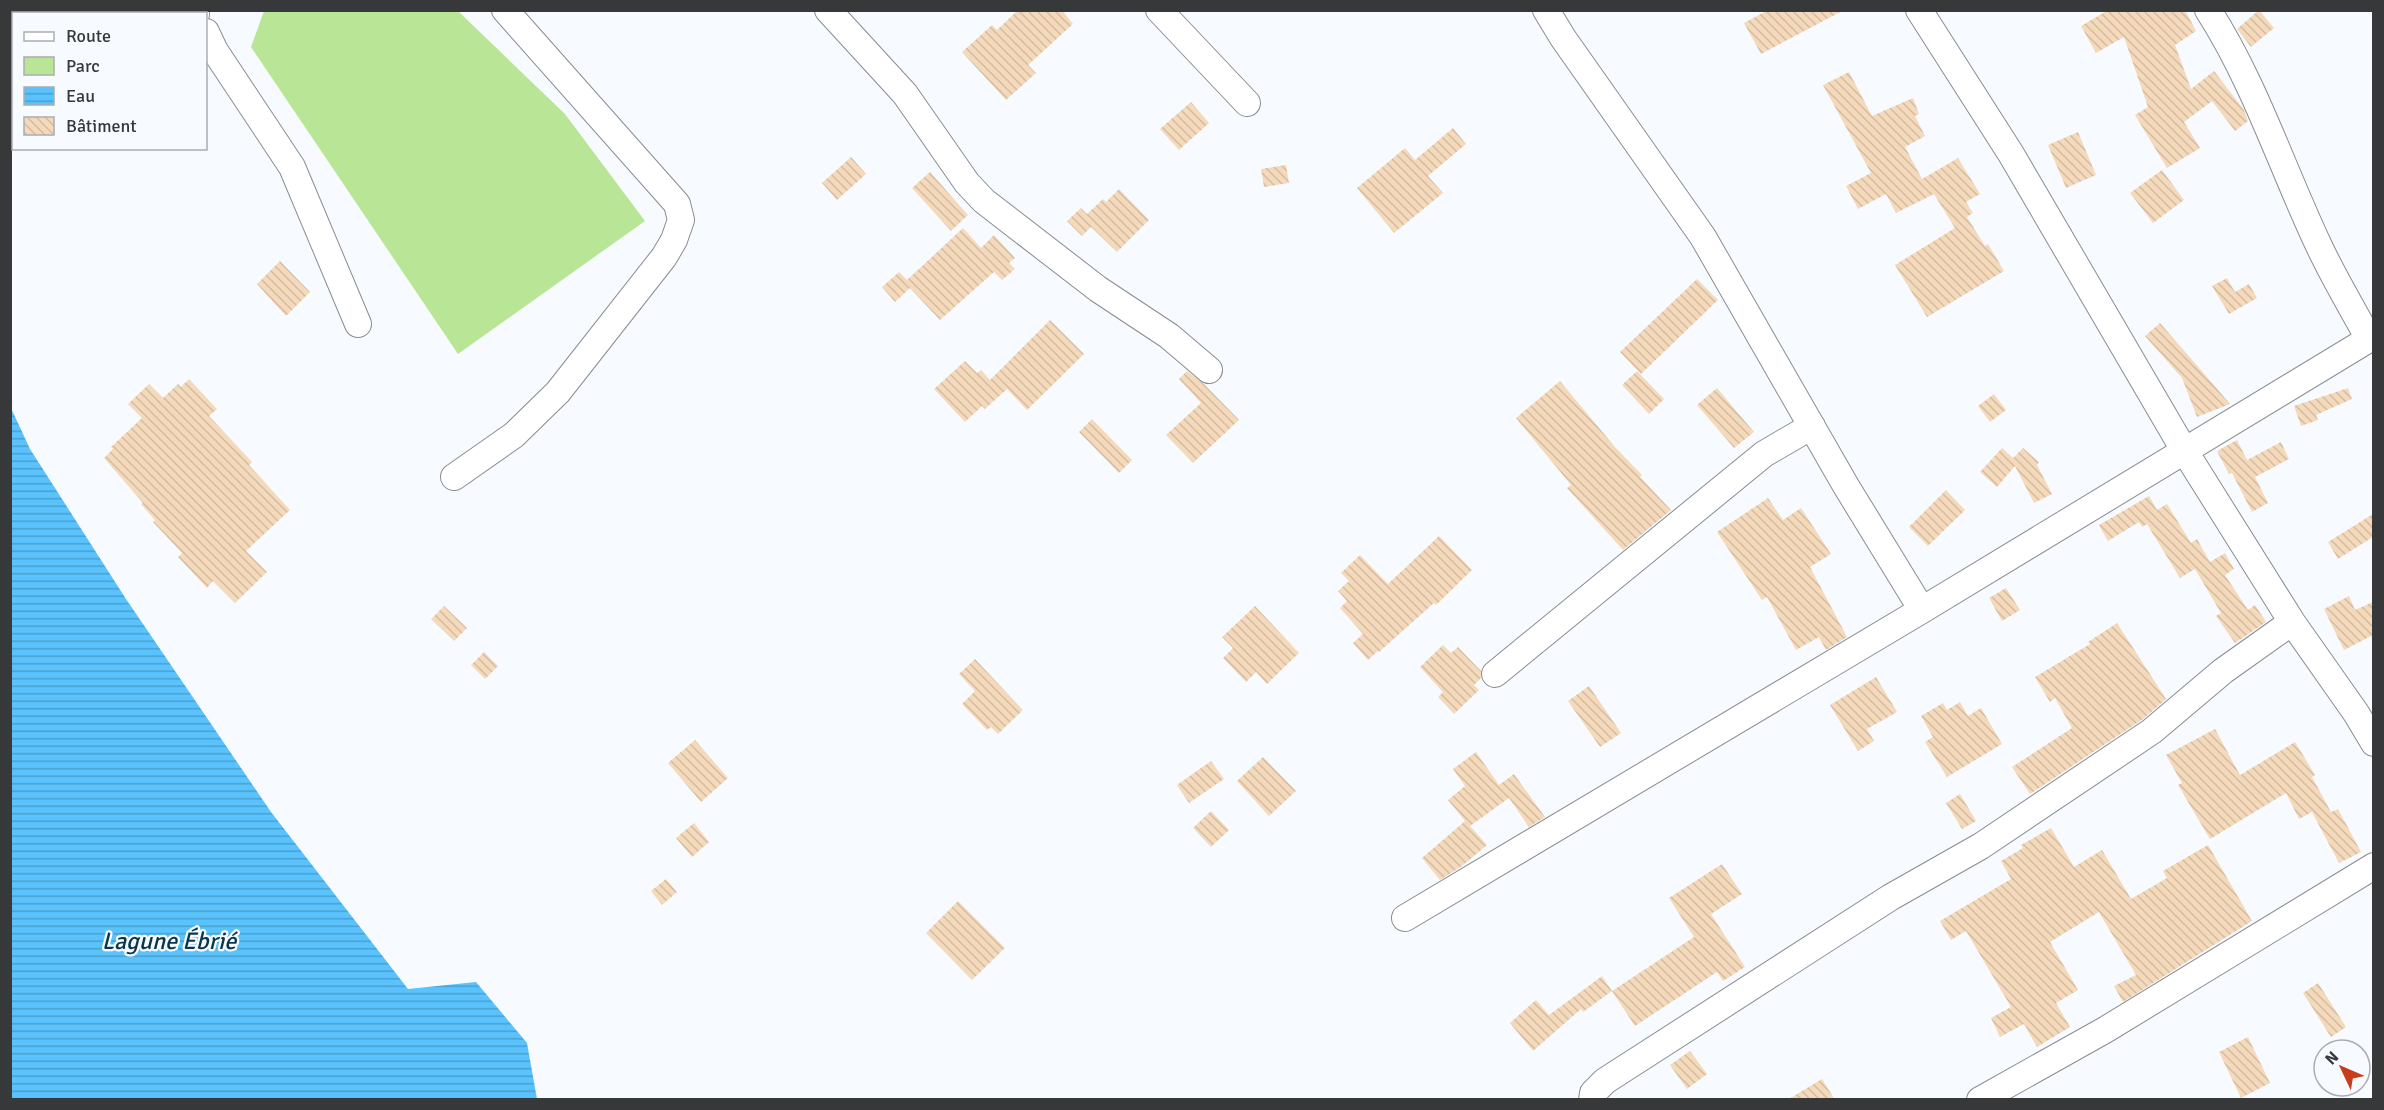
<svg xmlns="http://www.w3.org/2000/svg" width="2384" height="1110" font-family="Signika,sans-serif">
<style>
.green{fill:#b9e696}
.water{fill:url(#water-rules)}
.building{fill:url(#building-back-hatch)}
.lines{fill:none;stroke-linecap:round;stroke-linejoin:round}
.minor-casing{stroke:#898c91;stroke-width:28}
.minor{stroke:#fff;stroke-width:26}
.labels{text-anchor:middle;stroke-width:4.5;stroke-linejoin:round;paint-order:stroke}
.water-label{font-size:24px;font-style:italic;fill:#07364d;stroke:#f7fbff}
</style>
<defs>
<pattern id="water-rules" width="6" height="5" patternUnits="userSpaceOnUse" patternTransform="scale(1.5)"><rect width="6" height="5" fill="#5ac3fd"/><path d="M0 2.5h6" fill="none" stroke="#4b9fce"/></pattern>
<pattern id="building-back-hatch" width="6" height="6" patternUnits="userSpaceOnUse" patternTransform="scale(1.5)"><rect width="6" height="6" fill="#f5d9bb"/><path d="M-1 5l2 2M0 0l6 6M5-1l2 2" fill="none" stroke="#d3bba2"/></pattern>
</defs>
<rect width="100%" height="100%" fill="#f7fbff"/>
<!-- green -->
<path class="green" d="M264,11H458L565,114L645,221L458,354L251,47Z"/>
<!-- water -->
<path class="water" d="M11,408L30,449L126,599L271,812L408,989L476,982L527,1043L537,1099H11Z"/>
<!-- building -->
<path class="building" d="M1018,10H1062L1073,24L1028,65L1036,73L1006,100L962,52L992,25L997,30Z
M1768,10H1844L1761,54L1744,23Z
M2108,10H2185L2196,31L2175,45L2191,89L2214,71L2244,110L2248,121L2235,131L2212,101L2184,122L2200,148L2167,168L2135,115L2148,107L2124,37L2096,53L2081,26Z
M2259,10L2274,28L2251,47L2237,29Z
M1849,72L1872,116L1913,98L1919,114L1915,116L1925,136L1905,147L1922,179L1958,158L1980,194L1966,202L1973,213L1967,217L1985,246L1988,244L2004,271L1927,317L1895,265L1955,228L1934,194L1896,213L1886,194L1858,209L1846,186L1871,173L1823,85Z
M1191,102L1209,123L1179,150L1160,129Z
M1453,128L1466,144L1428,176L1443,193L1394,233L1357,188L1405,148L1415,160Z
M2078,132L2096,175L2066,188L2048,145Z
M851,157L866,174L837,200L822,183Z
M1286,165L1289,183L1264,187L1261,169Z
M2162,170L2184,200L2153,223L2130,193Z
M930,172L968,215L951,231L912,188Z
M1119,189L1149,220L1117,252L1091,227L1082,236L1067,221L1081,208L1087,214L1103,199L1106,202Z
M963,228L981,248L994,235L1015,258L1009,263L1015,269L1002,280L994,272L940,320L910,288L895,302L882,287L899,272L907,280Z
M280,261L310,292L286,316L257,284Z
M2227,278L2235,292L2249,284L2257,298L2229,314L2212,286Z
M1697,279L1718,300L1641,374L1620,352Z
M1050,320L1084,354L1027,410L1007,389L985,409L982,406L965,422L934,389L965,361L977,373L981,370L990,380Z
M2160,323L2213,384L2230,404L2197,417L2182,378L2145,336Z
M1187,371L1204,384L1239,420L1193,463L1166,435L1201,403L1179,379Z
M1637,371L1664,399L1649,414L1622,385Z
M189,379L217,409L209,416L252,462L249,465L290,510L246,551L267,572L235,603L213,581L207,588L178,557L182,553L153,522L155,520L141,504L143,503L104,458L113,449L111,447L142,418L128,404L149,384L163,398L178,384L181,387Z
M1560,381L1615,447L1642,475L1640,477L1671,510L1623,550L1567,488L1571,485L1516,418Z
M1717,388L1754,432L1734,448L1697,405Z
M2348,388L2352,399L2316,415L2318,420L2301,426L2294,406Z
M1994,394L2006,410L1990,422L1978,406Z
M1092,419L1132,460L1119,473L1079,432Z
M2237,440L2247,460L2281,442L2289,459L2255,477L2268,503L2252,512L2232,473L2229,474L2217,451Z
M2002,448L2013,458L2023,448L2039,462L2037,465L2052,494L2034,503L2015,466L1997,487L1980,472Z
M1946,490L1965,510L1928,546L1909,527Z
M2149,496L2157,510L2167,504L2191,543L2197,539L2210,562L2225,553L2234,569L2225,575L2248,610L2255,605L2266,622L2235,643L2216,616L2221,613L2195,569L2180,578L2147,524L2142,527L2139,522L2108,541L2099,525Z
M1768,498L1783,520L1801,508L1831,554L1810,567L1847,637L1826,650L1819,637L1796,650L1767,597L1762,600L1717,532Z
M2373,514V537L2338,559L2328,542Z
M1439,536L1472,570L1436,605L1434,603L1379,652L1378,651L1368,660L1353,643L1363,634L1340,608L1347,601L1338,591L1349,581L1341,573L1360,555L1388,584Z
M2006,588L2020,610L2002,621L1989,598Z
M2349,596L2355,610L2373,602V635L2344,650L2324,609Z
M444,606L467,628L454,641L431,619Z
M1255,606L1299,653L1267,684L1256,672L1246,682L1223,658L1233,648L1222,637Z
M2117,623L2166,699L2143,719L2030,794L2012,767L2072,728L2055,698L2050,702L2035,677L2090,644L2088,642Z
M1443,645L1451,653L1458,647L1481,671V678L1474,685L1479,690L1454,714L1438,697L1443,692L1420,667Z
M484,652L498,666L485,679L471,665Z
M975,659L1023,710L998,734L991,727L987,730L962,704L975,691L959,674Z
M1876,677L1897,712L1867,729L1874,741L1858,751L1830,705Z
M1589,686L1621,733L1600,747L1568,701Z
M1960,702L1968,716L1981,708L2002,744L1947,777L1925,742L1933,737L1921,716L1943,703L1947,710Z
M2215,729L2240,775L2295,742L2315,775L2312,777L2331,812L2338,809L2361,852L2339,863L2312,812L2299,819L2286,793L2210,839L2178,785L2182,783L2166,755Z
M695,740L728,778L701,802L668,763Z
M1476,752L1499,785L1514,774L1545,817L1529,827L1509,798L1470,826L1487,845L1462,866L1440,880L1422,858L1465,821L1448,800L1465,786L1453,769Z
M1263,757L1296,791L1269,816L1237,781Z
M1211,761L1224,779L1189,803L1177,785Z
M1960,794L1976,821L1962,829L1946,803Z
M1211,811L1229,830L1211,847L1193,828Z
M694,823L709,842L692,857L676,838Z
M2051,828L2074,867L2102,850L2131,899L2167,878L2163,871L2208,845L2252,921L2123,1002L2114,986L2136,975L2099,912L2050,942L2078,990L2056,1003L2070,1027L2037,1047L2024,1024L2000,1037L1991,1018L2011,1007L1966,931L1951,940L1940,921L2011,879L2001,861L2023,848L2021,845Z
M1722,864L1742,894L1711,914L1745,967L1723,981L1717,972L1635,1026L1612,991L1694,937L1669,898Z
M666,879L677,892L662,905L651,891Z
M958,901L1005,948L972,980L926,933Z
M1602,976L1612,991L1583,1012L1581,1009L1533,1051L1510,1023L1536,1000L1549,1015Z
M2318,983L2346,1027L2331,1037L2303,993Z
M2248,1037L2270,1083L2241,1098L2219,1052Z
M1690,1051L1707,1074L1687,1089L1670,1065Z
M1822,1079L1835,1100H1787Z"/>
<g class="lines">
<defs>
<path id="minor" d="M195,10L196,14
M828,10L905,94L967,183L984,201L1098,289L1169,336L1209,370
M1159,10L1247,103
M1546,10L1563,38L1703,237L1846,486L1922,610
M1919,10L2011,154L2184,450L2292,622L2356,713L2374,743
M2208,10C2255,83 2282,168 2319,246C2334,278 2352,308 2369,339
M206,32L215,51L292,167L358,324
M454,477L514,435L558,392L664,257L674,240L681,220L677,204L505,10
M1495,674L1764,454L1812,426
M1405,918L1922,610L2374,336
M1592,1100L1593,1093L1605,1081L1891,897L1981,846L2152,731L2223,671L2292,622
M1980,1100L2105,1030L2374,866"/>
</defs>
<!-- minor casing -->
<use href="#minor" class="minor-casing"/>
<!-- minor -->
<use href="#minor" class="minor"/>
</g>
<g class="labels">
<!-- water labels -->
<g class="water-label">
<text x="169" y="949">Lagune Ébrié</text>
</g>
</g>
<!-- border -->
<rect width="2384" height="1110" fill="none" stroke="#36383a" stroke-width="24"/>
<!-- legend -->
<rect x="12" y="12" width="195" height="138" fill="#f7fbff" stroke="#aaadb0" stroke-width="1.5"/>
<rect x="24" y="32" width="30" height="9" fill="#ffffff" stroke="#aaadb0" stroke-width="1.5"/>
<text x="66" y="42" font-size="18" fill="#36383a">Route</text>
<rect x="24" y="57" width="30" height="18" fill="#b9e696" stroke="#aaadb0" stroke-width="1.5"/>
<text x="66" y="72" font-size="18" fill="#36383a">Parc</text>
<rect x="24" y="87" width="30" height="18" fill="url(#water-rules)" stroke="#aaadb0" stroke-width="1.5"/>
<text x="66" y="102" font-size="18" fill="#36383a">Eau</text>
<rect x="24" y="117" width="30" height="18" fill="url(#building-back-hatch)" stroke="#aaadb0" stroke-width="1.5"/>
<text x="66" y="132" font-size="18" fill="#36383a">Bâtiment</text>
<!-- north arrow -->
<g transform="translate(2342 1068) rotate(314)"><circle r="28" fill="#f7fbff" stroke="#aaadb0" stroke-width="1.5"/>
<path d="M0-4.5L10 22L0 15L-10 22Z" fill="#c83e1a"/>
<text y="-9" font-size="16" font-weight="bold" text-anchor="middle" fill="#36383a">N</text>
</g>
</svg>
